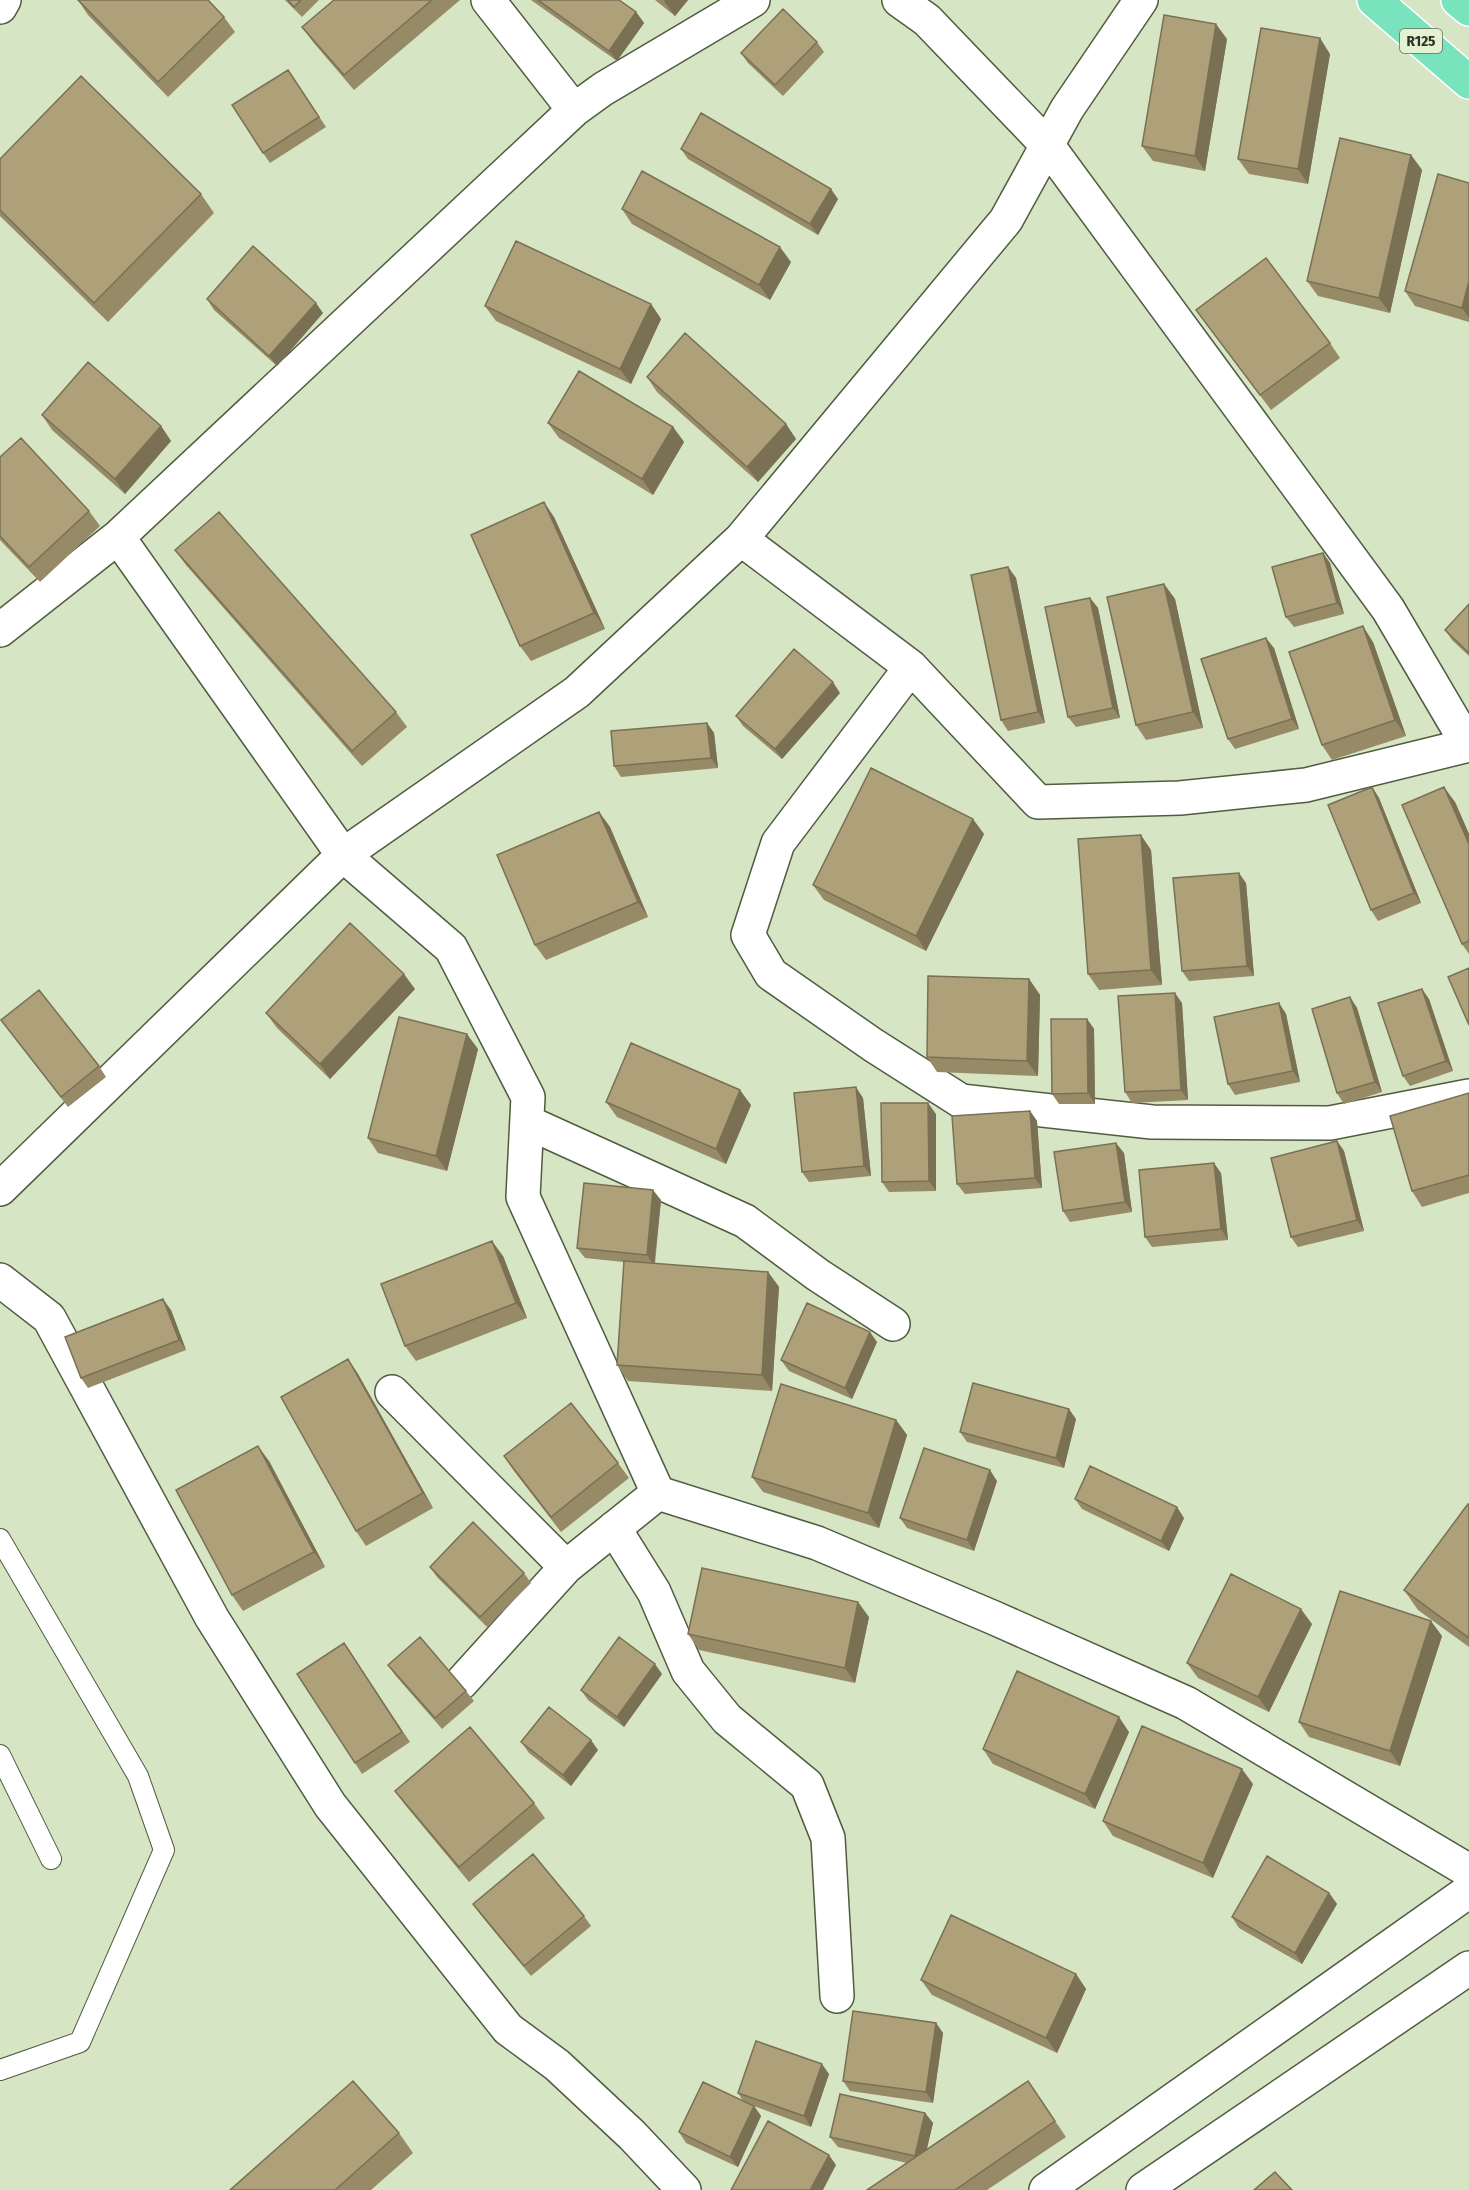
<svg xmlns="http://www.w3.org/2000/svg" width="1469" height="2190" font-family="'Fira Sans Condensed',sans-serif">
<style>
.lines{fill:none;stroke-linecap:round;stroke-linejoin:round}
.service-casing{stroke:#505c40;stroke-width:22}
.minor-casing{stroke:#505c40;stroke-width:36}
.primary-casing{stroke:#fff;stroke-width:36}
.service{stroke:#fff;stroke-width:20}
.minor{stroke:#fff;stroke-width:33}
.primary{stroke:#78e3bc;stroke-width:33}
.wall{fill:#968a67}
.shaded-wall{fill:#7a7054}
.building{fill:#aea078;stroke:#7a7054;stroke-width:1.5}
.labels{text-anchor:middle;stroke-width:4.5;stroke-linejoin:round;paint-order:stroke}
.shield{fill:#e3f2d1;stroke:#636c59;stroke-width:1.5}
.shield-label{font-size:15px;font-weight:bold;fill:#2c3225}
</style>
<rect width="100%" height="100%" fill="#d6e5c4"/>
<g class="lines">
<defs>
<path id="service" d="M0,1539L138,1776L164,1850L80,2042L0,2070
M0,1755L51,1859"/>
<path id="minor" d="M488,0L574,110L603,89L753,0
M899,0L927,20L1048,146L1388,609L1468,745
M0,7L4,0
M118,537L343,855L451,948L528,1097L523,1197L658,1493L817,1543L992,1617L1186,1703L1469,1871
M741,539L911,667L1038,802L1180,798L1306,785L1469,745
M0,630L118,537L574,110
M911,667L778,843L748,935L771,974L873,1045L961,1101L1152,1122L1330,1123L1469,1096
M527,1122L745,1221L818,1275L893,1324
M0,1189L343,855L577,692L741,539L1006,220L1067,109L1141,0
M0,1280L49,1318L212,1618L330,1805L508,2029L557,2065L632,2135L684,2190
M392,1392L566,1567
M614,1528L654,1592L688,1671L727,1719L807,1785L828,1838L837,1996
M461,1683L566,1567L658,1493
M1046,2190L1469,1891
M1143,2190L1469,1968"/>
<path id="primary" d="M1374,0L1469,82
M1458,0L1469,9"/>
</defs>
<!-- service casing -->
<use href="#service" class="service-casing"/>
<!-- minor casing -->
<use href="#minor" class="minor-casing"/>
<!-- primary casing -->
<use href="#primary" class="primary-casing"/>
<!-- service -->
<use href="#service" class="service"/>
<!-- minor -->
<use href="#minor" class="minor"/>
<!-- primary -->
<use href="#primary" class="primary"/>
</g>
<!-- wall -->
<path class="wall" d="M78,0L224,17L235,32L168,97L88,15Z
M285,0H319L302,17Z
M334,0H460L354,90L313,42L302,27Z
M531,0H619L636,12L644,23L617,61Z
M655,0H688L675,16Z
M1227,39L1205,171L1153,161L1142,146Z
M817,42L824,52L783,96L748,63L741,53Z
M1330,54L1308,184L1249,174L1238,159Z
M295,80L326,127L270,163L263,153Z
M681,149L838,199L818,235L688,159Z
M1411,155L1422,170L1390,313L1318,296L1307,281Z
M0,159L201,194L214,213L108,322L0,216Z
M1469,183V322L1415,306L1405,291Z
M622,209L791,262L770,300L632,224Z
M207,299L323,313L277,366L214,310Z
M651,304L661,319L631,384L496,321L485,306Z
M1196,310L1330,343L1340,358L1271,410Z
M647,377L786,424L796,439L758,482L657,392Z
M42,415L161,426L171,441L125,494L52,430Z
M548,423L673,427L684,442L653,495L559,438Z
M0,457L89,511L100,526L40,582L0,540Z
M554,517L605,629L531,661L520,646Z
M175,550L396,712L407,727L362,766L186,565Z
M1323,553L1330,563L1344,614L1294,627L1286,617Z
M1008,567L1016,578L1045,723L1008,731L1001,720Z
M1164,584L1175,599L1203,728L1146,740L1136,725Z
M1090,598L1098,608L1120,718L1076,727L1068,717Z
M1469,604V656L1452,640L1445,630Z
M1373,642L1406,736L1332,760L1322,745Z
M1274,648L1299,729L1235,749L1228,739Z
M840,693L782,759L743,726L736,716Z
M707,723L714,733L718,768L621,777L614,766Z
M1372,787L1379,798L1421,903L1378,921L1371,910Z
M1455,802L1469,834V954L1462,944Z
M599,812L610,827L648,917L546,960L535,945Z
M984,834L926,951L824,900L813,885Z
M1151,850L1162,985L1099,990L1088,974Z
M1246,883L1254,976L1189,981L1182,971Z
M1029,979L1040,995L1038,1076L937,1072L927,1057Z
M415,989L330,1079L277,1028L266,1013Z
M1350,997L1357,1008L1382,1092L1344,1104L1337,1093Z
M1429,999L1453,1071L1410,1086L1403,1076Z
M1182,1003L1188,1100L1132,1103L1125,1092Z
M1279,1003L1286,1014L1300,1082L1235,1095L1228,1084Z
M1087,1019L1094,1029L1095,1104H1059L1052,1094Z
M1,1020L99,1066L106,1077L68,1107Z
M478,1049L447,1171L378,1153L368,1138Z
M1469,1093V1193L1422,1207L1412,1191Z
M863,1098L871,1176L809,1182L802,1172Z
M606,1102L751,1105L726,1164L617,1117Z
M1030,1111L1037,1121L1042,1188L965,1194L957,1184Z
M936,1114V1191L889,1192L882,1182Z
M1337,1141L1344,1151L1364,1231L1298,1247L1291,1237Z
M1124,1153L1132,1212L1070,1222L1063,1211Z
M1221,1173L1228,1240L1152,1247L1145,1237Z
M661,1200L655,1264L768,1272L779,1287L772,1391L628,1381L617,1365L624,1262L585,1258L577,1248Z
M503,1256L527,1318L416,1361L405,1346Z
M171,1310L186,1350L88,1388L81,1378Z
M877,1342L852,1399L789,1371L781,1360Z
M348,1359L358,1374L433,1508L366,1546L356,1531Z
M1076,1419L1064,1468L967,1442L960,1432Z
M896,1420L907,1435L879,1528L763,1492L752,1477Z
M504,1456L618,1463L629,1478L561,1532L514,1471Z
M269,1461L325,1567L243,1611L232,1595Z
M997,1481L974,1551L907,1528L900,1518Z
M1075,1499L1184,1518L1169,1551L1082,1509Z
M1469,1505V1647L1418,1610L1404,1590Z
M430,1567L524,1573L531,1583L487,1627L437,1577Z
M869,1617L855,1683L699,1650L688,1634Z
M1312,1624L1269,1712L1198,1678L1187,1663Z
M1442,1636L1400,1766L1309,1737L1299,1722Z
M344,1643L410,1742L362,1774L355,1763Z
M388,1665L466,1691L474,1701L442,1729L395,1675Z
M662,1674L624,1727L588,1700L581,1690Z
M1129,1732L1095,1809L993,1764L983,1749Z
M521,1742L598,1750L571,1786L529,1753Z
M1253,1784L1213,1878L1113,1836L1103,1821Z
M395,1791L534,1803L545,1818L469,1882L406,1806Z
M1329,1893L1337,1904L1302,1964L1239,1928L1232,1917Z
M473,1904L584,1916L591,1926L531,1976L480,1914Z
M1076,1974L1086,1989L1057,2053L932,1995L921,1980Z
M936,2023L943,2033L933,2103L850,2091L843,2081Z
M829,2074L811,2127L754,2106L761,2116L738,2167L686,2143L679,2132L743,2101L738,2093Z
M1028,2081L1066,2137L987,2190H867L907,2163L838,2147L830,2137L925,2113L933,2123L926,2150Z
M399,2133L413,2153L371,2190H230Z"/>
<!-- shaded-wall -->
<path class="shaded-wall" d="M665,0H688L675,16L664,1Z
M636,12L644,23L617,61L609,51Z
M1216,24L1227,39L1205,171L1195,156Z
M1320,38L1330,54L1308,184L1298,169Z
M1411,155L1422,170L1390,313L1379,298Z
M831,189L838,199L818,235L810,224Z
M780,247L791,262L770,300L759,285Z
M1469,281V318L1462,308Z
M316,303L323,313L277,366L269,356Z
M651,304L661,319L631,384L620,369Z
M786,424L796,439L758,482L747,467Z
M161,426L171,441L125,494L115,479Z
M673,427L684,442L653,495L642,479Z
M544,502L554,517L605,629L594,613Z
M1323,553L1330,563L1344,614L1337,603Z
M1008,567L1016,578L1045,723L1038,712Z
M1164,584L1175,599L1203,728L1193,712Z
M1090,598L1098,608L1120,718L1113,708Z
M1363,626L1373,642L1406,736L1395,720Z
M1266,638L1274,648L1299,729L1292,719Z
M833,682L840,693L782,759L775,749Z
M707,723L714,733L718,768L711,758Z
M1372,787L1379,798L1421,903L1414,893Z
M1444,787L1455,802L1469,834V844Z
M599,812L610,827L648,917L638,902Z
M973,819L984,834L926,951L916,936Z
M1141,835L1151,850L1162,985L1151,970Z
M1239,873L1246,883L1254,976L1247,966Z
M404,974L415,989L330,1079L320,1064Z
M1029,979L1040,995L1038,1076L1027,1061Z
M1422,989L1429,999L1453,1071L1446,1061Z
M1175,993L1182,1003L1188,1100L1181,1090Z
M1350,997L1357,1008L1382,1092L1375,1082Z
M1279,1003L1286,1014L1300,1082L1293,1071Z
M1087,1019L1094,1029L1095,1104L1088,1093Z
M467,1034L478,1049L447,1171L436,1156Z
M856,1087L863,1098L871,1176L864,1166Z
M740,1090L751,1105L726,1164L716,1149Z
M928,1103L936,1114V1191L929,1181Z
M1030,1111L1037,1121L1042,1188L1035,1178Z
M1337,1141L1344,1151L1364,1231L1357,1220Z
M1116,1143L1124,1153L1132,1212L1125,1202Z
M1214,1163L1221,1173L1228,1240L1221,1229Z
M653,1190L661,1200L654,1265L647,1255Z
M492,1241L503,1256L527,1318L516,1303Z
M768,1272L779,1287L772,1391L762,1375Z
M163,1299L171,1310L186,1350L179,1340Z
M870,1332L877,1342L852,1399L845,1388Z
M348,1359L358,1374L433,1508L423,1493Z
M1069,1409L1076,1419L1064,1468L1056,1458Z
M896,1420L907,1435L879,1528L868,1513Z
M258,1446L269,1461L325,1567L314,1552Z
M990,1470L997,1481L974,1551L967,1540Z
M1177,1507L1184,1518L1169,1551L1161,1541Z
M858,1602L869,1617L855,1683L845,1668Z
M1301,1609L1312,1624L1269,1712L1258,1697Z
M1431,1621L1442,1636L1400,1766L1390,1751Z
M655,1664L662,1674L624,1727L617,1717Z
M1119,1717L1129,1732L1095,1809L1085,1794Z
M591,1740L598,1750L571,1786L563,1775Z
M1242,1769L1253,1784L1213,1878L1203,1863Z
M1329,1893L1337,1904L1302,1964L1295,1953Z
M1076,1974L1086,1989L1057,2053L1046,2038Z
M936,2023L943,2033L933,2103L926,2092Z
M822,2064L829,2074L811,2127L804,2116Z
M754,2106L761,2116L738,2167L730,2157Z
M925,2113L933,2123L923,2166L915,2156Z
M829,2155L836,2165L823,2190H810Z"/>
<!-- building -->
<path class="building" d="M78,0H208L224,17L158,82Z
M288,0H301L294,7Z
M334,0H432L344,75L302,27Z
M538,0H619L636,12L609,51Z
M783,9L817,42L775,85L741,53Z
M1164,15L1216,24L1195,156L1142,146Z
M1261,28L1320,38L1298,169L1238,159Z
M288,70L319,117L263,153L232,105Z
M81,76L201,194L94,303L0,210V159Z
M701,113L831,189L810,224L681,149Z
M1340,138L1411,155L1379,298L1307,281Z
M642,171L780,247L759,285L622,209Z
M1438,174L1469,183V281L1462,308L1405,291Z
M516,241L651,304L620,369L485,306Z
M253,246L316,303L269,356L207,299Z
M1266,258L1330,343L1260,395L1196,310Z
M685,333L786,424L747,467L647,377Z
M88,362L161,426L115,479L42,415Z
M579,371L673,427L642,479L548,423Z
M21,438L89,511L29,567L0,536V457Z
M544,502L594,613L520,646L471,535Z
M219,512L396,712L352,751L175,550Z
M1323,553L1337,603L1286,617L1272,567Z
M1008,567L1038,712L1001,720L971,575Z
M1164,584L1193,712L1136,725L1107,597Z
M1090,598L1113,708L1068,717L1045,607Z
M1469,604V653L1445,630Z
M1363,626L1395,720L1322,745L1289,652Z
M1266,638L1292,719L1228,739L1201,659Z
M794,649L833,682L775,749L736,716Z
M707,723L711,758L614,766L611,731Z
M871,768L973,819L916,936L813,885Z
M1372,787L1414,893L1371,910L1328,805Z
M1444,787L1469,844V941L1462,944L1402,805Z
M599,812L638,902L535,945L497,855Z
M1141,835L1151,970L1088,974L1078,839Z
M1239,873L1247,966L1182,971L1173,878Z
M350,923L404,974L320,1064L266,1013Z
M1469,968V1025L1448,977Z
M928,976L1029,979L1027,1061L927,1057Z
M1422,989L1446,1061L1403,1076L1378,1003Z
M39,990L99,1066L61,1097L1,1020Z
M1175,993L1181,1090L1125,1092L1118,996Z
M1350,997L1375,1082L1337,1093L1312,1009Z
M1279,1003L1293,1071L1228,1084L1214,1017Z
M399,1017L467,1034L436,1156L368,1138Z
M1051,1019H1087L1088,1093L1052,1094Z
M631,1043L740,1090L716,1149L606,1102Z
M856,1087L864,1166L802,1172L794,1093Z
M1469,1093V1175L1412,1191L1390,1116Z
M881,1103H928L929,1181L882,1182Z
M1030,1111L1035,1178L957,1184L952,1116Z
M1337,1141L1357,1220L1291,1237L1271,1158Z
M1116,1143L1125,1202L1063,1211L1054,1152Z
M1214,1163L1221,1229L1145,1237L1139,1170Z
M584,1183L653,1190L647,1255L577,1248Z
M492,1241L516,1303L405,1346L381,1284Z
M624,1261L768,1272L762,1375L617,1365Z
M163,1299L179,1340L81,1378L65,1337Z
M807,1303L870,1332L845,1388L781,1360Z
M348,1359L423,1493L356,1531L281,1397Z
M973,1383L1069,1409L1056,1458L960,1432Z
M781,1384L896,1420L868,1513L752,1477Z
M571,1403L618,1463L551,1517L504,1456Z
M258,1446L314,1552L232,1595L176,1490Z
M924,1448L990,1470L967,1540L900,1518Z
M1090,1466L1177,1507L1161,1541L1075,1499Z
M1468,1504L1469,1505V1638L1404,1590Z
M473,1522L524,1573L480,1617L430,1567Z
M702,1568L858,1602L845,1668L688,1634Z
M1231,1574L1301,1609L1258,1697L1187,1663Z
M1340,1591L1431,1621L1390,1751L1299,1722Z
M420,1637L466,1691L435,1718L388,1665Z
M619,1637L655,1664L617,1717L581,1690Z
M344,1643L402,1732L355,1763L297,1674Z
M1017,1671L1119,1717L1085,1794L983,1749Z
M549,1707L591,1740L563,1775L521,1742Z
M1142,1726L1242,1769L1203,1863L1103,1821Z
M470,1727L534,1803L459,1867L395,1791Z
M533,1854L584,1916L524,1966L473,1904Z
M1267,1856L1329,1893L1295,1953L1232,1917Z
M951,1915L1076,1974L1046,2038L921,1980Z
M853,2011L936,2023L926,2092L843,2081Z
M756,2041L822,2064L804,2116L738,2093Z
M353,2081L399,2133L335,2190H230Z
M1028,2081L1055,2121L955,2190H867Z
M703,2082L754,2106L730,2157L679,2132Z
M840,2094L925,2113L915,2156L830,2137Z
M768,2121L829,2155L810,2190H731Z
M1275,2172L1292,2190H1254Z"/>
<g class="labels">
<!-- shield labels -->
<rect class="shield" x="1400" y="29" width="42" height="24" rx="4.5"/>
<g class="shield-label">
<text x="1421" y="46">R125</text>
</g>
</g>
</svg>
